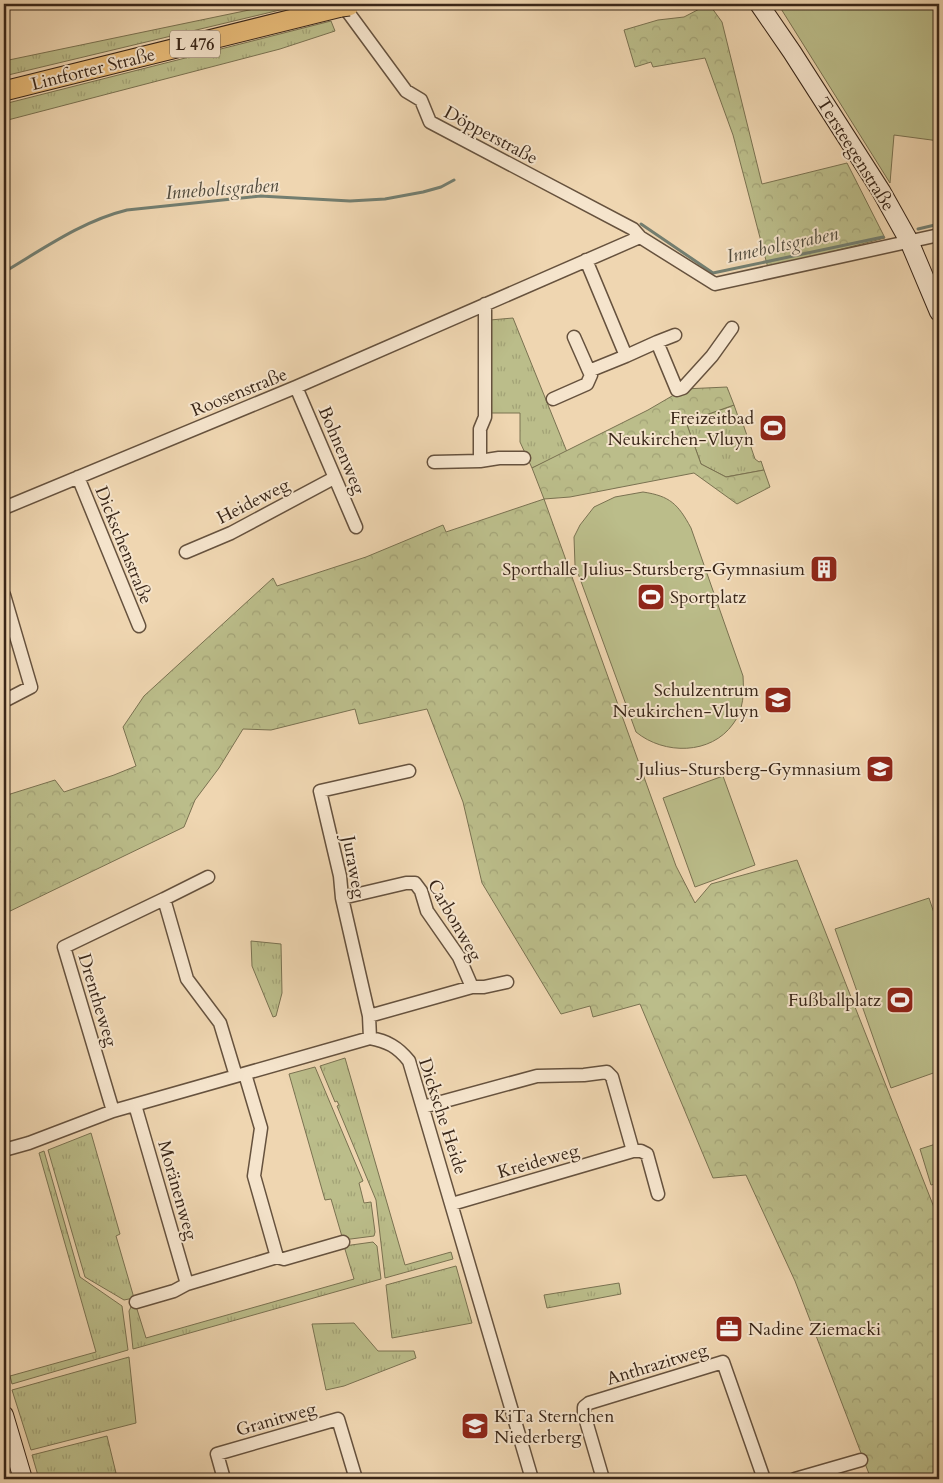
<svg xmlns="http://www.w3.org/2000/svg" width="943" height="1483" font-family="Cardo,serif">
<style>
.grass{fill:url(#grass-tufts);stroke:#7a7251}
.forest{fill:url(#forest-crowns);stroke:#7a7251}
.garden{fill:#bbbd8a;stroke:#7a7251}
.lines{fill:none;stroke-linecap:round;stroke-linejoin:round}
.stream{stroke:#737e70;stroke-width:3}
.street-casing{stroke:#66523e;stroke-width:15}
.secondary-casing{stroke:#392618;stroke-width:20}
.primary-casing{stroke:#392618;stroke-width:21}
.street{stroke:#f5e4cc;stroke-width:12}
.secondary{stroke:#f5e4cc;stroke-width:18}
.primary{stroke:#e8bb78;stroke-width:19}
.primary-bridge-casing{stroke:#392618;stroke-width:21;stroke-linecap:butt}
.primary-bridge{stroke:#e8bb78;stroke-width:19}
.labels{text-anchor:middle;stroke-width:4;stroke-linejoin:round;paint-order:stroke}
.shield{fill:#f5e4cc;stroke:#715f4e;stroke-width:1}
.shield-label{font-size:16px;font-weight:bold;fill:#392618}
.street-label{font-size:18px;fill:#392618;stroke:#f5e4cc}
.poi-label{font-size:18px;fill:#392618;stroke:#f5e4cc;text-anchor:end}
.water-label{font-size:19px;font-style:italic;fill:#514b3d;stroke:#f5e4cc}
</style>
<defs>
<pattern id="grass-tufts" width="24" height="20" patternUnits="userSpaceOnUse" patternTransform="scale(1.25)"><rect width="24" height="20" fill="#bbbd8a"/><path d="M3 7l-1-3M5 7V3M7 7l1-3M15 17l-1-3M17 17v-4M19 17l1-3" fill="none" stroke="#a2a276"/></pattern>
<pattern id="forest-crowns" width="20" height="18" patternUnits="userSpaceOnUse" patternTransform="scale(1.25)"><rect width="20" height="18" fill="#bbbd8a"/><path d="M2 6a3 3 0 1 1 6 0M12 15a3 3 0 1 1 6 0" fill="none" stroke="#a2a276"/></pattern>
</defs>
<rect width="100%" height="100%" fill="#efd6b1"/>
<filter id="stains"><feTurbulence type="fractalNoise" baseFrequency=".004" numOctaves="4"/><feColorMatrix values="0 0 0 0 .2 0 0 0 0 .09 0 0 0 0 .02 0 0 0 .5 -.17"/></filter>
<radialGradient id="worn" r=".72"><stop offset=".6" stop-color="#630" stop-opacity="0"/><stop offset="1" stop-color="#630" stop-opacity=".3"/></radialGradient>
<!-- grass -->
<path class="grass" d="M278,4H305L4,76V61Z
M331,21L335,31L280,49L4,121V104Z
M513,318L567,452L532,468L520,442V413H491L490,320Z
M734,405L740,422L742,421L755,459L759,462L761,461L764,470L726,477L701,464L686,422Z
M251,941L281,944L282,993L276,1016L273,1017L252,966Z
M345,1058L405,1265L451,1252L453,1259L385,1278L376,1200L337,1106L339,1105L337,1101L335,1102L320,1066Z
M315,1067L363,1181L359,1183L364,1203L371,1202L375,1232L374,1236L343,1240L331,1199L325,1200L289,1074Z
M91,1133L120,1234L116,1236L134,1298L124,1300L85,1277L48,1150Z
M44,1151L80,1277L122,1306L128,1350L12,1384L10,1376L96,1352L39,1153Z
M373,1242L377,1246L381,1279L133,1349L129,1311L131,1307L136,1306L146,1338L354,1279L344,1246Z
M456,1266L472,1323L392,1338L386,1285Z
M619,1283L621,1294L547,1308L544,1295Z
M354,1323L378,1351H414L416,1358L344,1386L326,1390L312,1324Z
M129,1357L136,1423L31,1450L12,1390Z
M107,1436L116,1473L93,1479H39L32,1455Z"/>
<!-- forest -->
<path class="forest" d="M709,4L722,22L762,184L847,163L885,238L768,268L733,135L705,58L653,67L651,62L635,67L624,30L658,20L684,17Z
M727,387L734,405L686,422L701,464L726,477L764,470L770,487L737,504L694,473L570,497L544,499L676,866L695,903L711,884L797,860L939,1220V1479H871L795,1281L746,1175L713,1178L640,1004L593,1017L590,1006L561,1014L482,883L463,802L427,709L359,724L355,709L271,730L243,729L219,768L195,800L184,827L4,914V796L55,780L64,792L114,775L136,766L123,727L144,696L273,578L277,586L366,557L443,525L446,532L544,499L532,468L648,410L684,389Z"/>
<!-- garden -->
<path class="garden" d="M778,4H939V141L894,135L890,183Z
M643,492C670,496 678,504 691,528L743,676C744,692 744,710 733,724C711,755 664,755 636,732L575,565L574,537L580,525L594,507L615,497Z
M723,776L755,865L695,887L663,798Z
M929,898L939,928V1071L891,1088L835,929Z
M939,1143V1183L931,1185L920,1149Z"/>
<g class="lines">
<!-- stream -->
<path class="stream" d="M641,224L713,273L883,237
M918,229L939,224
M4,272C43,249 82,221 127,210L260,196L350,201L385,199L423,192L441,187L454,180"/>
<defs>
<path id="street" d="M342,4L406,91L421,100L430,122L633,229L640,237L715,284L939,235
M586,260L626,356L657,342L677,390L683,388L712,356L732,328
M574,337L589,371L626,356
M657,342L675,335
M296,387L356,527
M553,399L587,384L591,375L589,371
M480,461V429L485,417V304
M434,462L480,461L499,458H524
M78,477L139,626
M4,508L296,387L640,237
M186,552L231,533L334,478
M4,595L31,687L4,701
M342,898L406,883H415L421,891L427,911L459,957L472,987
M164,899L208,877
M369,1016L472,987H484L507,982
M370,1038L369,1016L342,898L340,876L320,791L409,771
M245,1074L261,1128L254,1176L277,1257
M135,1105L187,1284L277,1257L284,1259L343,1242
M423,1107L537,1076L584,1075L607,1072L612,1077L633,1151
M113,1111L64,947L164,899L187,979L220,1023L236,1076
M4,1150L29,1143L113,1111L370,1038C387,1041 398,1047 409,1061L532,1479
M452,1204L633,1151H641L647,1154L658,1194
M136,1302L174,1291L187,1284
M224,1479L217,1454L338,1419L356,1479
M603,1479L584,1414V1407L589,1403L723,1362L764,1479
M795,1479L861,1460"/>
<path id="secondary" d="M759,4L792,52L881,191L909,241L939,312
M4,1415L23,1479"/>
<path id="primary" d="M4,91L341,7"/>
</defs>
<!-- street casing -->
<use href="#street" class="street-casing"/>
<!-- secondary casing -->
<use href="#secondary" class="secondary-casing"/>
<!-- primary casing -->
<use href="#primary" class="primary-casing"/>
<!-- street -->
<use href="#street" class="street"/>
<!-- secondary -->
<use href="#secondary" class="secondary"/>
<!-- primary -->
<use href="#primary" class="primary"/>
<defs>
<path id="primary-bridge" d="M341,7L349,6"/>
</defs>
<!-- primary-bridge casing -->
<use href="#primary-bridge" class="primary-bridge-casing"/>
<!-- primary-bridge -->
<use href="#primary-bridge" class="primary-bridge"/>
</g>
<!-- icons -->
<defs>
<symbol id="stadium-square" viewBox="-11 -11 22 22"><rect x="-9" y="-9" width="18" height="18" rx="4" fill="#8f2418" stroke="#f5e4cc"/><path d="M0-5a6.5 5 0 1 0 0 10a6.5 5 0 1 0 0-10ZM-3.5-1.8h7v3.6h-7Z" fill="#fff"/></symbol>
<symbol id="building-square" viewBox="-11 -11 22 22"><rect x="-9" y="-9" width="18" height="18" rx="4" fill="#8f2418" stroke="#f5e4cc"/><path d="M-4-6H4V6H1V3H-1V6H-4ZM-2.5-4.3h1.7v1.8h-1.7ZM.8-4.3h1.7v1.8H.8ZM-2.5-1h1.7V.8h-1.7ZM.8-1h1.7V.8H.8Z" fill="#fff"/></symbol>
<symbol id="school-square" viewBox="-11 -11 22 22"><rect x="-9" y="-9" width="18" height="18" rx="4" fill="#8f2418" stroke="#f5e4cc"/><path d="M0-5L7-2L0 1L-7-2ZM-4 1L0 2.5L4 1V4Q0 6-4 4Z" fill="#fff"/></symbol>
<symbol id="office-square" viewBox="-11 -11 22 22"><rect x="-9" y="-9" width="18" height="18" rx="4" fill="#8f2418" stroke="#f5e4cc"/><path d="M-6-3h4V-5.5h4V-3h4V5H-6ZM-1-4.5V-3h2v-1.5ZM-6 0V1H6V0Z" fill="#fff"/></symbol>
</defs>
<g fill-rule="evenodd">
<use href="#stadium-square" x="757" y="412" width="32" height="32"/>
<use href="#building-square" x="808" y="553" width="32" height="32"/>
<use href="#stadium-square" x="635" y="581" width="32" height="32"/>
<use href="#school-square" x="762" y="684" width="32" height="32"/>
<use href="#school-square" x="864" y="753" width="32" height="32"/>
<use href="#stadium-square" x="884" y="984" width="32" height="32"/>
<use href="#office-square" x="713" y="1313" width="32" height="32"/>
<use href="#school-square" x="459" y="1410" width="32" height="32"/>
</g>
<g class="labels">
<!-- shield labels -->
<rect class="shield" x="170" y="30.5" width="50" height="27" rx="4"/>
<g class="shield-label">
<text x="195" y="50">L 476</text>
</g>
<!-- street labels -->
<g class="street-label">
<text transform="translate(93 69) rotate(-14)" y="6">Lintforter Straße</text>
<text transform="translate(491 135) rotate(28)" y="6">Döpperstraße</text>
<text transform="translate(856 154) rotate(58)" y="6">Tersteegenstraße</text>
<text transform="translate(239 392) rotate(-22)" y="6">Roosenstraße</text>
<text transform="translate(342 450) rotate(67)" y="6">Bohnenweg</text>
<text transform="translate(253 501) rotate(-27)" y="6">Heideweg</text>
<text transform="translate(124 545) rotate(68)" y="6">Dickschenstraße</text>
<text transform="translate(354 867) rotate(80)" y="6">Juraweg</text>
<text transform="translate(455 920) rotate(60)" y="6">Carbonweg</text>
<text transform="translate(98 1000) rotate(73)" y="6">Drentheweg</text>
<text transform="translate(443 1116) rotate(72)" y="6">Dicksche Heide</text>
<text transform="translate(538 1161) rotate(-16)" y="6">Kreideweg</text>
<text transform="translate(178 1190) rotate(74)" y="6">Moränenweg</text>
<text transform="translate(657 1364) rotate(-17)" y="6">Anthrazitweg</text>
<text transform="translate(276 1419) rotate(-16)" y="6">Granitweg</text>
</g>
<!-- poi labels -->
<g class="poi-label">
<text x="754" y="424">Freizeitbad<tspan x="754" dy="21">Neukirchen-Vluyn</tspan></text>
<text x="805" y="575">Sporthalle Julius-Stursberg-Gymnasium</text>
<text x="670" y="603" text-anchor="start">Sportplatz</text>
<text x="759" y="696">Schulzentrum<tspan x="759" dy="21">Neukirchen-Vluyn</tspan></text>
<text x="861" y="775">Julius-Stursberg-Gymnasium</text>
<text x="881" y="1006">Fußballplatz</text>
<text x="748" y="1335" text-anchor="start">Nadine Ziemacki</text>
<text x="494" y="1422" text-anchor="start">KiTa Sternchen<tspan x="494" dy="21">Niederberg</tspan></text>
</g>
<!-- water labels -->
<g class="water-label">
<text transform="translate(222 188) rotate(-4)" y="7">Inneboltsgraben</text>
<text transform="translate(782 244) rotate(-12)" y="7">Inneboltsgraben</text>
</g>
</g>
<!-- margin -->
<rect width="943" height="1483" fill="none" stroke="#efd6b1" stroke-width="20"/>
<rect x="5" y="5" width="933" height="1473" fill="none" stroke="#392618" stroke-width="2.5"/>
<rect x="10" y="10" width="923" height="1463" fill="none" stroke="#392618"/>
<rect width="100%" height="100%" filter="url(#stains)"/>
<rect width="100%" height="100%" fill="url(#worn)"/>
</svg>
